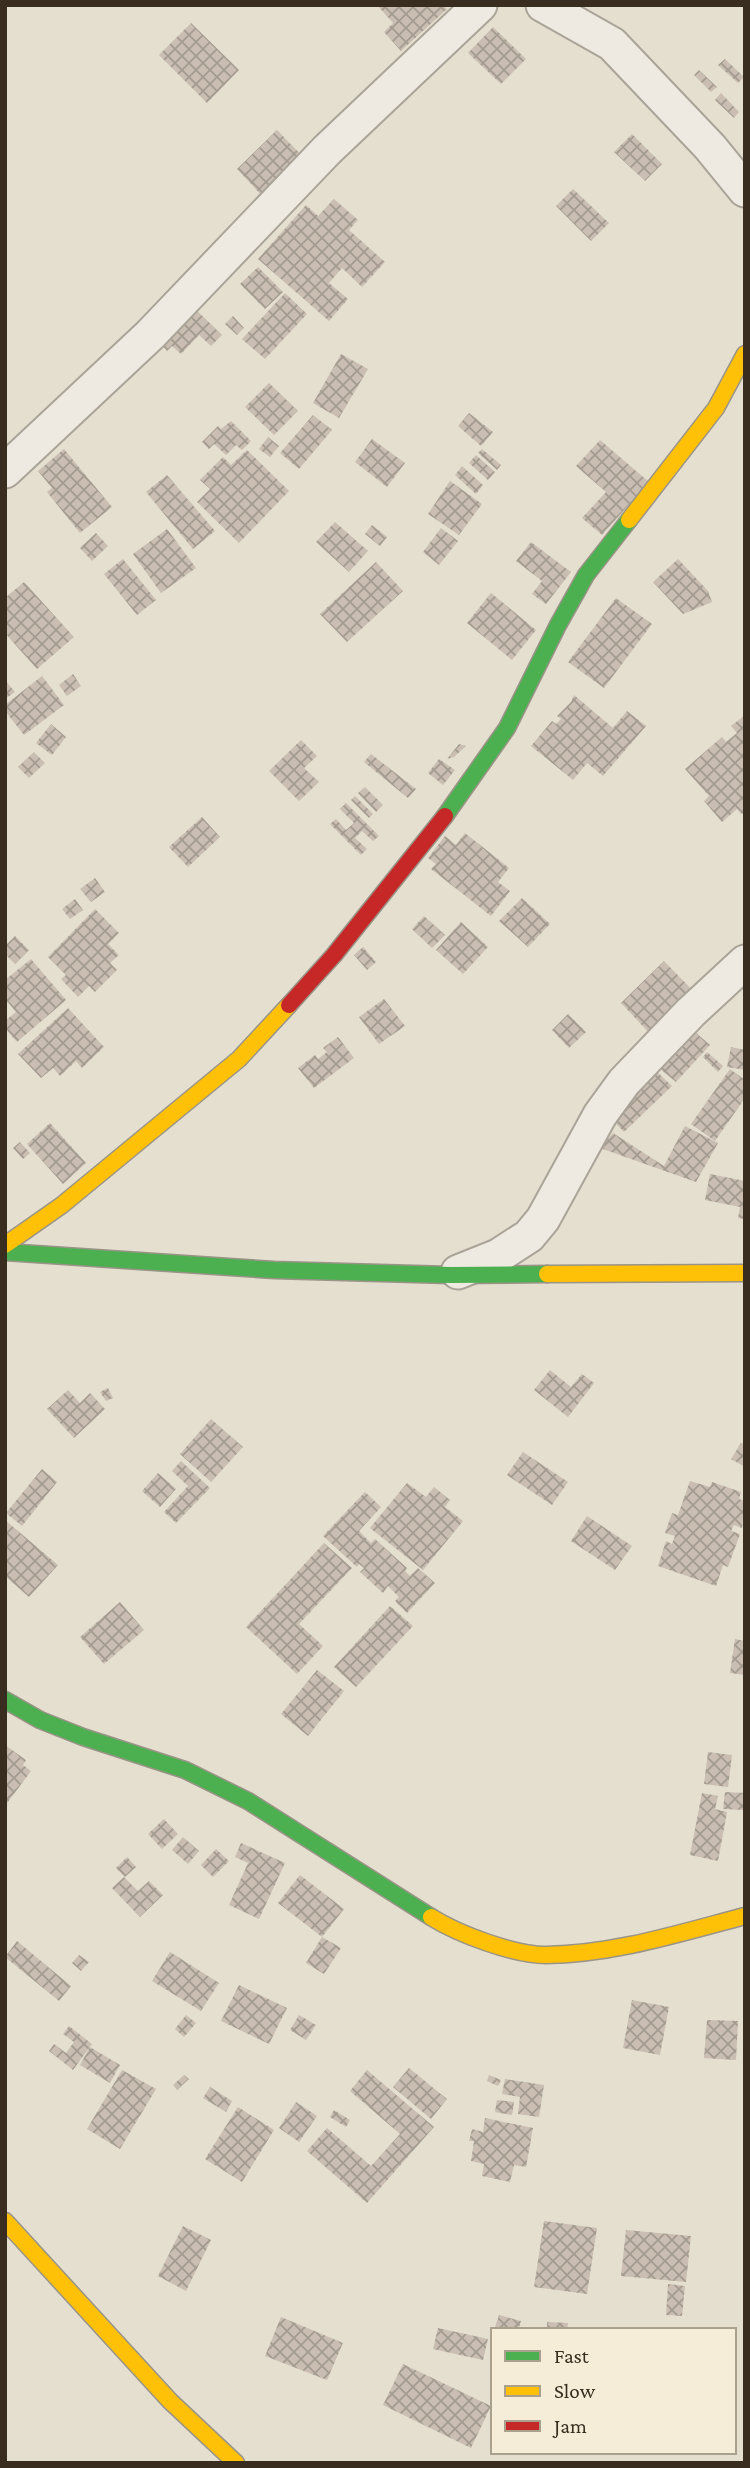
<svg xmlns="http://www.w3.org/2000/svg" width="750" height="2468" font-family="'Crimson Pro',serif">
<style>
.building{fill:url(#building-cross-hatch)}
.lines{fill:none;stroke-linecap:round;stroke-linejoin:round}
.street-casing{stroke:#aaa498;stroke-width:37}
.fast-casing{stroke:#9a9488;stroke-width:19}
.slow-casing{stroke:#9a9488;stroke-width:19}
.jam-casing{stroke:#9a9488;stroke-width:19}
.street{stroke:#eeeae1;stroke-width:33}
.fast{stroke:#4caf50;stroke-width:16}
.slow{stroke:#ffc107;stroke-width:16}
.jam{stroke:#c62828;stroke-width:16}
</style>
<defs>
<pattern id="building-cross-hatch" width="8" height="8" patternUnits="userSpaceOnUse" patternTransform="scale(1.75)"><rect width="8" height="8" fill="#c9beb1"/><path d="M0 0l8 8M0 8l8-8" fill="none" stroke="#a49b90"/></pattern>
</defs>
<rect width="100%" height="100%" fill="#e5dfd0"/>
<!-- building -->
<path class="building" d="M377,5H443L447,9L401,51L384,32L393,23Z
M191,23L239,70L207,103L159,55Z
M493,27L526,59L501,84L468,53Z
M725,59L744,77L738,83L718,65Z
M699,70L717,87L711,92L694,75Z
M721,93L739,112L734,118L715,100Z
M277,130L306,160L265,199L237,169Z
M632,134L662,164L645,181L614,152Z
M573,189L609,223L591,241L556,206Z
M334,199L358,220L349,230L385,262L362,287L342,268L329,283L348,299L329,321L258,259L306,205L318,216Z
M258,267L283,292L265,309L240,284Z
M285,293L307,314L265,359L242,339Z
M192,306L222,335L211,346L199,335L181,354L172,346L167,351L158,341Z
M233,316L244,328L237,335L225,324Z
M341,354L368,369L339,418L313,403Z
M269,383L298,411L274,435L245,407Z
M469,413L493,432L481,446L458,426Z
M313,415L332,430L299,469L280,453Z
M231,421L251,441L242,450L236,445L226,455L214,444L209,449L202,442L218,426L221,429Z
M268,437L279,446L270,457L259,449Z
M372,439L405,463L387,487L355,462Z
M600,440L649,482L602,535L582,518L606,492L576,466Z
M64,449L112,507L80,533L47,492L52,488L38,471Z
M482,449L501,465L497,470L478,453Z
M247,450L289,491L239,543L197,502L210,489L200,480L223,457L231,465Z
M476,455L495,472L488,480L469,463Z
M462,466L483,485L476,494L455,475Z
M167,475L215,531L193,549L146,492Z
M450,481L482,504L459,535L428,514Z
M335,522L368,551L349,572L316,542Z
M372,525L387,537L380,546L365,534Z
M441,528L458,541L439,565L423,552Z
M167,529L196,568L161,593L133,554Z
M96,533L108,546L92,561L80,548Z
M531,542L571,572L546,604L532,594L542,581L516,561Z
M123,559L156,600L137,615L104,574Z
M678,559L708,591L712,602L683,614L653,582Z
M376,562L403,591L347,642L320,614Z
M24,582L74,637L37,669L5,633V598Z
M491,593L536,630L512,660L467,623Z
M616,598L652,624L604,688L568,662Z
M73,674L81,686L67,696L59,685Z
M42,676L64,705L24,735L5,711V705Z
M5,680L15,692L5,699Z
M574,695L613,728L627,711L646,726L603,776L587,763L573,780L531,746L552,721L556,724L561,719L557,716L571,702Z
M745,715V812L742,814L737,809L722,822L704,801L709,796L685,769L722,737L726,742L737,733L731,726Z
M51,724L66,737L52,755L36,743Z
M301,740L317,756L304,768L319,782L299,801L269,771Z
M459,744L466,746L454,757L447,759Z
M34,752L45,763L29,778L18,767Z
M371,754L416,789L408,798L364,762Z
M439,759L455,770L443,785L428,773Z
M365,787L383,805L376,812L358,793Z
M355,796L373,814L369,818L351,800Z
M346,803L379,836L373,841L362,831L355,838L367,849L361,855L330,824L336,819L346,830L354,823L340,809Z
M202,817L220,837L188,867L169,847Z
M465,833L509,868L498,882L510,891L491,916L431,869L436,864L428,858L445,836L456,845Z
M95,878L105,892L91,902L80,889Z
M522,898L550,924L528,947L499,921Z
M75,899L83,910L70,919L62,909Z
M95,909L119,933L108,944L119,955L110,963L117,970L95,992L89,986L78,997L61,979L66,975L48,957Z
M424,916L445,935L432,948L412,929Z
M461,922L488,947L463,974L436,950Z
M15,936L29,950L15,964L5,954V946Z
M363,947L376,962L367,970L354,955Z
M31,959L66,1000L17,1042L5,1028V1021L16,1012L5,999V980Z
M664,961L698,996L654,1038L621,1003Z
M384,999L405,1026L379,1044L359,1017Z
M68,1008L104,1047L82,1068L76,1061L60,1076L53,1068L41,1078L18,1054Z
M568,1014L586,1032L569,1048L552,1030Z
M688,1026L710,1045L676,1082L654,1064Z
M338,1037L354,1058L314,1088L298,1068L315,1055L318,1059L327,1052L323,1048Z
M731,1047L745,1050V1070L727,1067Z
M707,1052L723,1066L718,1072L703,1057Z
M654,1069L672,1086L624,1132L607,1114Z
M730,1069L745,1080V1098L715,1141L691,1124Z
M50,1123L86,1163L63,1184L27,1144Z
M685,1126L718,1143L696,1182L600,1148L613,1133L664,1166Z
M20,1142L30,1153L23,1159L13,1148Z
M710,1174L745,1181V1219L738,1218L740,1207L705,1200Z
M550,1370L571,1387L582,1374L594,1383L568,1417L534,1390Z
M108,1388L113,1398L106,1401L100,1392Z
M68,1390L80,1403L90,1393L105,1409L74,1438L47,1409Z
M211,1419L243,1447L211,1482L180,1454Z
M741,1443L745,1445V1467L731,1459Z
M523,1452L568,1482L552,1505L507,1475Z
M181,1461L210,1488L176,1523L164,1512L188,1486L172,1471Z
M42,1469L57,1482L22,1526L6,1513Z
M158,1473L176,1489L160,1507L142,1491Z
M690,1481L710,1487L712,1482L741,1492L739,1499L745,1501L742,1528L734,1525L731,1531L740,1534L728,1567L723,1565L716,1586L658,1566L666,1541L672,1544L675,1536L665,1533L672,1513L678,1515Z
M407,1483L426,1497L434,1487L450,1500L445,1507L463,1521L423,1570L370,1528Z
M365,1492L381,1507L359,1531L371,1543L375,1539L407,1568L405,1571L410,1576L418,1568L435,1583L407,1613L395,1601L399,1597L388,1586L383,1593L360,1572L364,1568L359,1564L357,1567L323,1536Z
M587,1516L632,1546L615,1570L571,1541Z
M5,1520L58,1565L29,1597L5,1576Z
M324,1543L352,1568L299,1624L323,1646L297,1674L246,1627Z
M120,1602L144,1630L104,1664L80,1637Z
M390,1606L413,1626L356,1687L334,1667Z
M735,1639L745,1641V1675L730,1673Z
M317,1670L344,1691L308,1736L281,1714Z
M5,1745L26,1760L23,1765L31,1771L5,1806Z
M708,1752L732,1755L728,1787L704,1784Z
M725,1792L745,1793V1810L723,1809Z
M702,1793L718,1796L715,1809L727,1812L718,1861L690,1855Z
M164,1819L178,1834L162,1849L148,1834Z
M183,1837L199,1851L188,1864L172,1850Z
M241,1843L285,1863L259,1919L229,1905L248,1863L235,1857Z
M216,1849L229,1861L213,1877L201,1865Z
M127,1857L136,1867L125,1877L116,1868Z
M300,1875L344,1909L322,1937L278,1903Z
M124,1877L138,1891L149,1881L163,1895L140,1917L112,1888Z
M322,1937L341,1948L324,1974L306,1963Z
M17,1941L71,1986L59,2001L5,1957Z
M170,1952L219,1983L201,2011L152,1981Z
M79,1955L89,1962L81,1971L72,1963Z
M239,1985L287,2008L269,2044L221,2021Z
M632,2000L669,2007L660,2055L623,2048Z
M186,2015L196,2023L184,2037L175,2029Z
M299,2015L316,2025L306,2040L290,2030Z
M707,2020L738,2021L736,2060L704,2058Z
M69,2026L92,2044L73,2070L49,2051L54,2044L66,2053L74,2042L63,2034Z
M90,2047L120,2065L110,2083L80,2065Z
M409,2068L447,2099L431,2119L393,2087Z
M122,2070L156,2089L120,2149L87,2129Z
M367,2070L434,2127L367,2203L307,2151L327,2128L371,2166L400,2134L350,2091Z
M184,2075L189,2079L177,2090L173,2085Z
M489,2075L501,2080L498,2086L487,2081Z
M505,2079L544,2085L539,2117L518,2114L520,2097L502,2094Z
M210,2087L232,2101L226,2112L203,2098Z
M497,2100L514,2102L512,2115L495,2112Z
M296,2102L317,2116L299,2142L279,2128Z
M238,2107L274,2130L242,2182L205,2159Z
M334,2110L350,2120L346,2127L330,2117Z
M485,2118L533,2128L526,2167L514,2165L510,2182L482,2176L484,2164L471,2161L474,2141H469L472,2129L483,2132Z
M544,2221L597,2228L587,2294L534,2287Z
M183,2226L211,2240L186,2291L158,2276Z
M626,2230L691,2236L686,2282L621,2276Z
M668,2284L685,2286L682,2316L666,2315Z
M499,2315L521,2321L518,2330H494Z
M281,2317L343,2343L327,2380L265,2356Z
M547,2322L568,2323L567,2330H547Z
M438,2328L488,2339L483,2360L433,2349Z
M403,2364L491,2406L471,2448L383,2405Z"/>
<g class="lines">
<defs>
<path id="street" d="M543,5L612,44L710,147L745,190
M5,471L150,335L327,150L480,5
M458,1272L498,1256L529,1236L543,1219L600,1115L624,1082L691,1012L745,962"/>
<path id="fast" d="M445,816L507,728L558,625L586,575L629,520
M5,1252L274,1270L450,1275L547,1274
M5,1700L40,1720L83,1737L185,1770L248,1801L431,1917"/>
<path id="slow" d="M629,520L716,408L745,354
M5,1245L62,1205L239,1059L289,1005
M547,1274L745,1273
M431,1917C458,1934 514,1955 546,1955C615,1954 680,1933 745,1916
M5,2221L170,2401L236,2463"/>
<path id="jam" d="M289,1005L334,955L445,816"/>
</defs>
<!-- street casing -->
<use href="#street" class="street-casing"/>
<!-- fast casing -->
<use href="#fast" class="fast-casing"/>
<!-- slow casing -->
<use href="#slow" class="slow-casing"/>
<!-- jam casing -->
<use href="#jam" class="jam-casing"/>
<!-- street -->
<use href="#street" class="street"/>
<!-- fast -->
<use href="#fast" class="fast"/>
<!-- slow -->
<use href="#slow" class="slow"/>
<!-- jam -->
<use href="#jam" class="jam"/>
</g>
<!-- border -->
<rect width="750" height="2468" fill="none" stroke="#392d20" stroke-width="14"/>
<!-- legend -->
<rect x="491" y="2328" width="245" height="126" fill="#f5edd7" stroke="#aaa08e" stroke-width="2"/>
<rect x="505" y="2351" width="35" height="10" fill="#4caf50" stroke="#aaa08e" stroke-width="2"/>
<text x="554" y="2363" font-size="21" fill="#392d20">Fast</text>
<rect x="505" y="2386" width="35" height="10" fill="#ffc107" stroke="#aaa08e" stroke-width="2"/>
<text x="554" y="2398" font-size="21" fill="#392d20">Slow</text>
<rect x="505" y="2421" width="35" height="10" fill="#c62828" stroke="#aaa08e" stroke-width="2"/>
<text x="554" y="2433" font-size="21" fill="#392d20">Jam</text>
</svg>
